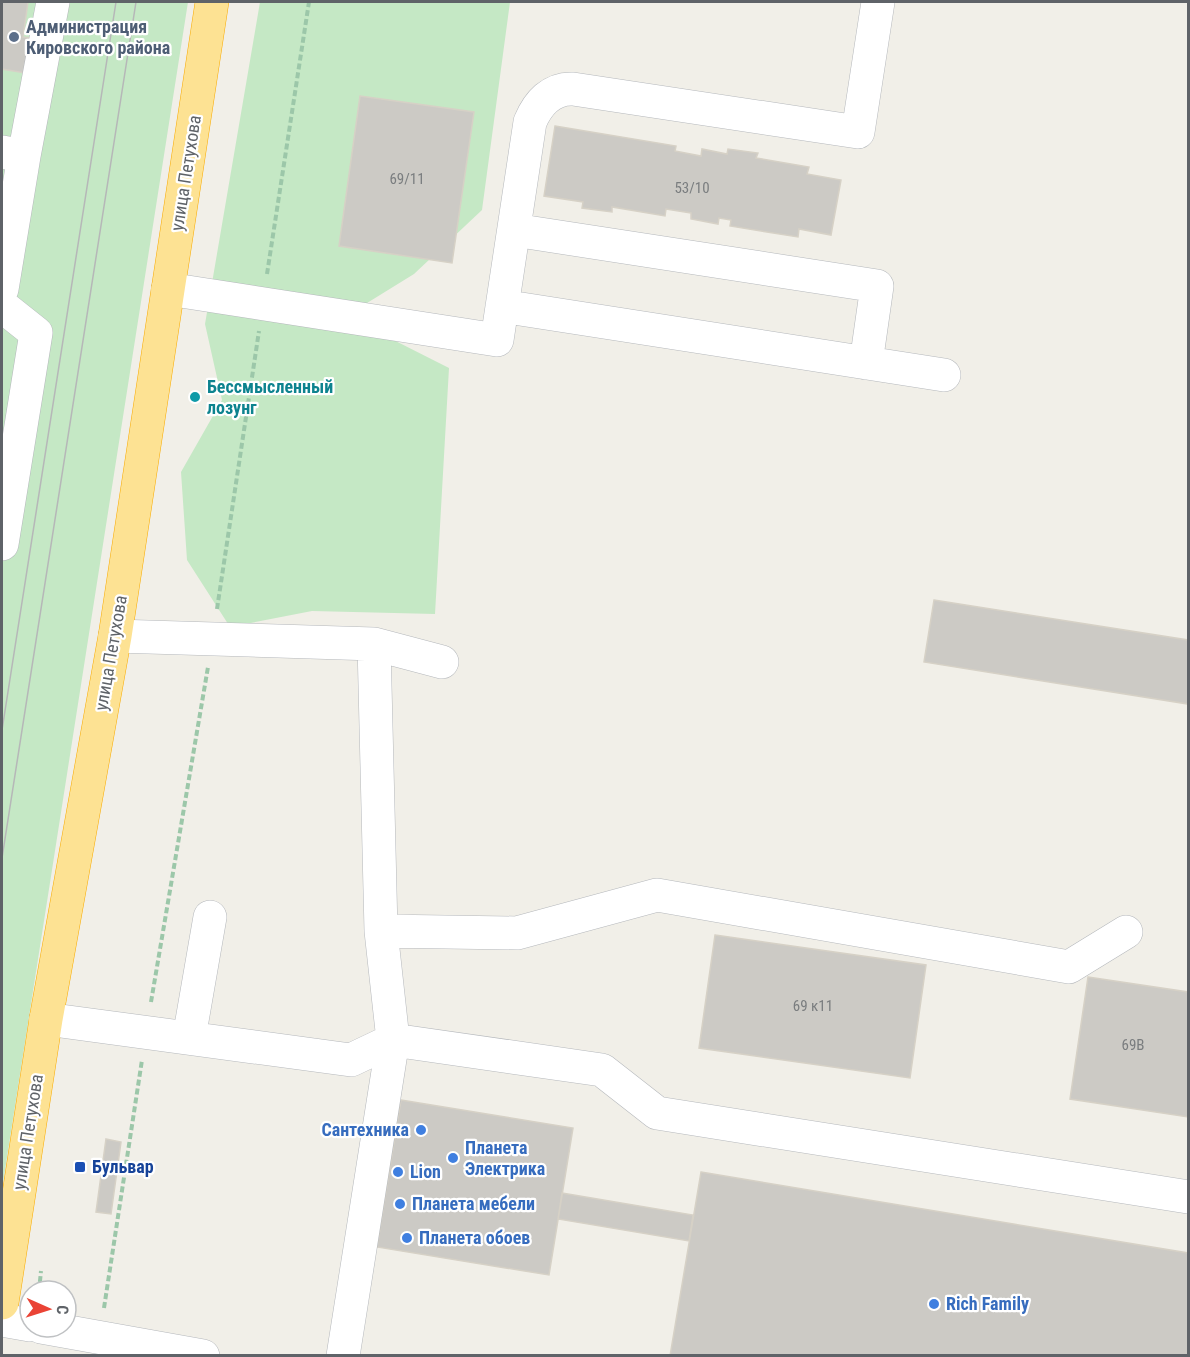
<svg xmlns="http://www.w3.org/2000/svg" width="1190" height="1357" font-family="'Roboto Condensed',sans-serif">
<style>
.green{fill:#c5e8c5}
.building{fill:#cccac5;stroke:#d6d1c6;stroke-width:1.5}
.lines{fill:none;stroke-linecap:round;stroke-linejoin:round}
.minor-casing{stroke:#b5b8bc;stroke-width:34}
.highway-casing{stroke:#f9ab00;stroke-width:34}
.path{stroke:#9cc7a9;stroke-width:4;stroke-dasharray:6 3;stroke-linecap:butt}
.minor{stroke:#fff;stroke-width:33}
.highway{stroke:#fde293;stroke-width:33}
.tram{stroke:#b6b7b8;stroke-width:1.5}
.service-dot{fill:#5c6f8a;stroke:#fff;stroke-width:2}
.culture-dot{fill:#0f9aa8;stroke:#fff;stroke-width:2}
.shop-dot{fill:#3f7fe0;stroke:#fff;stroke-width:2}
.transit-dot{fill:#1a4fb4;stroke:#fff;stroke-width:2}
.labels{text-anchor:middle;stroke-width:4.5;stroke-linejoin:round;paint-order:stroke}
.number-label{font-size:15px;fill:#7a7d7f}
.service-label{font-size:18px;font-weight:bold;fill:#4e5e75;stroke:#fff;text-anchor:start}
.street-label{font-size:18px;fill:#5f6368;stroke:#fff}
.culture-label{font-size:18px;font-weight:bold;fill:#0d838f;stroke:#fff;text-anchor:start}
.shop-label{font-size:18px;font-weight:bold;fill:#366cbe;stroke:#fff;text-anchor:start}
.transit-label{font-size:18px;font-weight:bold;fill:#164399;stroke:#fff;text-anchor:start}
</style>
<rect width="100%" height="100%" fill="#f1efe8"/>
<!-- green -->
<path class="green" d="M2,2H188L2,1189Z
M260,2H510L482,210L414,274L346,316L449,368L435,614L312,611L230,627L187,560L181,472L222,400L205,324Z"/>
<!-- building -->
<path class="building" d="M2,2H28L23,37L31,38L25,73L2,69Z
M360,96L474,112L452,263L339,246Z
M555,126L676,146L675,151L701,156L702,149L727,154L728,149L758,153L756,158L809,167L807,174L841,180L831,235L799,229L798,237L730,226L731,220L719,218L718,224L691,219V213L666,209L665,216L612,207V212L582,208L583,202L544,196Z
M934,600L1188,640V704L924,662Z
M715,935L926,965L910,1078L699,1048Z
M1088,977L1188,992V1117L1070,1099Z
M401,1100L573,1128L549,1275L377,1247Z
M106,1139L121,1142L111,1214L96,1212Z
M701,1172L1188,1253V1356H670Z
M562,1193L693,1215L689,1241L558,1219Z"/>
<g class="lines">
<defs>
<path id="minor" d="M2,152L24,156L53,2
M514,230L877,286L866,363
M2,289L24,156
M168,289L497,340L530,122C538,103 551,88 573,89L858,132L878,2
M2,306L36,333L2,544
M502,306L944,375
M115,636L374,644L442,662
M381,931L517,933L657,895L1069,967L1126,932
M46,1019L351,1060L393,1040L381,931L374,644
M189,1038L210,917
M2,1320L30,1325
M41,1327L203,1356
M343,1356L393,1040L602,1070L657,1113L1188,1197"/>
<path id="highway" d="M2,1303L46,1019L115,636L212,2"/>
</defs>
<!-- minor casing -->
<use href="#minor" class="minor-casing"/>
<!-- highway casing -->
<use href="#highway" class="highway-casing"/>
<!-- path -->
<path class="path" d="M267,274L309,2
M217,609L259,331
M151,1002L208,667
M39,1291L41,1271
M104,1308L142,1060"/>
<!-- minor -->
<use href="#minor" class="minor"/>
<!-- highway -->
<use href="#highway" class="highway"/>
<!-- tram -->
<path class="tram" d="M2,730L116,2
M2,858L136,2"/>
</g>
<!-- markers -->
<circle class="service-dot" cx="14" cy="37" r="6"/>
<circle class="culture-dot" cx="195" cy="397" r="6"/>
<g class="shop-dot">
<circle cx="421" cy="1130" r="6"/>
<circle cx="453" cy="1158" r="6"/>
<circle cx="398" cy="1172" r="6"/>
<circle cx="400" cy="1204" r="6"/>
<circle cx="407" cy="1238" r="6"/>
<circle cx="934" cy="1304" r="6"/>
</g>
<rect class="transit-dot" x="74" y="1161" width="12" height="12" rx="3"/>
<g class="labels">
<!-- number labels -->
<g class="number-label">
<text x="407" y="184">69/11</text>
<text x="692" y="193">53/10</text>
<text x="813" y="1011">69 к11</text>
<text x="1133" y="1050">69В</text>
</g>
<!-- service labels -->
<g class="service-label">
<text x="26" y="33">Администрация<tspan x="26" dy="21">Кировского района</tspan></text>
</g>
<!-- street labels -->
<g class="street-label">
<text transform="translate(186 173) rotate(-81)" y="6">улица Петухова</text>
<text transform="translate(111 653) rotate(-80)" y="6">улица Петухова</text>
<text transform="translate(28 1132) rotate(-81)" y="6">улица Петухова</text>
</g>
<!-- culture labels -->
<g class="culture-label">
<text x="207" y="393">Бессмысленный<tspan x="207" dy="21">лозунг</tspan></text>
</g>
<!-- shop labels -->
<g class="shop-label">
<text x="409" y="1136" text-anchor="end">Сантехника</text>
<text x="465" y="1154">Планета<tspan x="465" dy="21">Электрика</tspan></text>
<text x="410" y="1178">Lion</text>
<text x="412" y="1210">Планета мебели</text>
<text x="419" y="1244">Планета обоев</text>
<text x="946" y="1310">Rich Family</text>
</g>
<!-- transit labels -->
<g class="transit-label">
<text x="92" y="1173">Бульвар</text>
</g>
</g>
<!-- border -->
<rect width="1190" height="1357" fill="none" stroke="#5f6368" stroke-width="6"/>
<!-- north arrow -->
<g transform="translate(48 1309) rotate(93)"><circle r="28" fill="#ffffff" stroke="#bfc1c3" stroke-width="1.5"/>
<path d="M0-4.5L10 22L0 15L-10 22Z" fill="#ea4335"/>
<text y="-9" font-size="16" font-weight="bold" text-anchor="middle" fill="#5f6368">С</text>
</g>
</svg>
